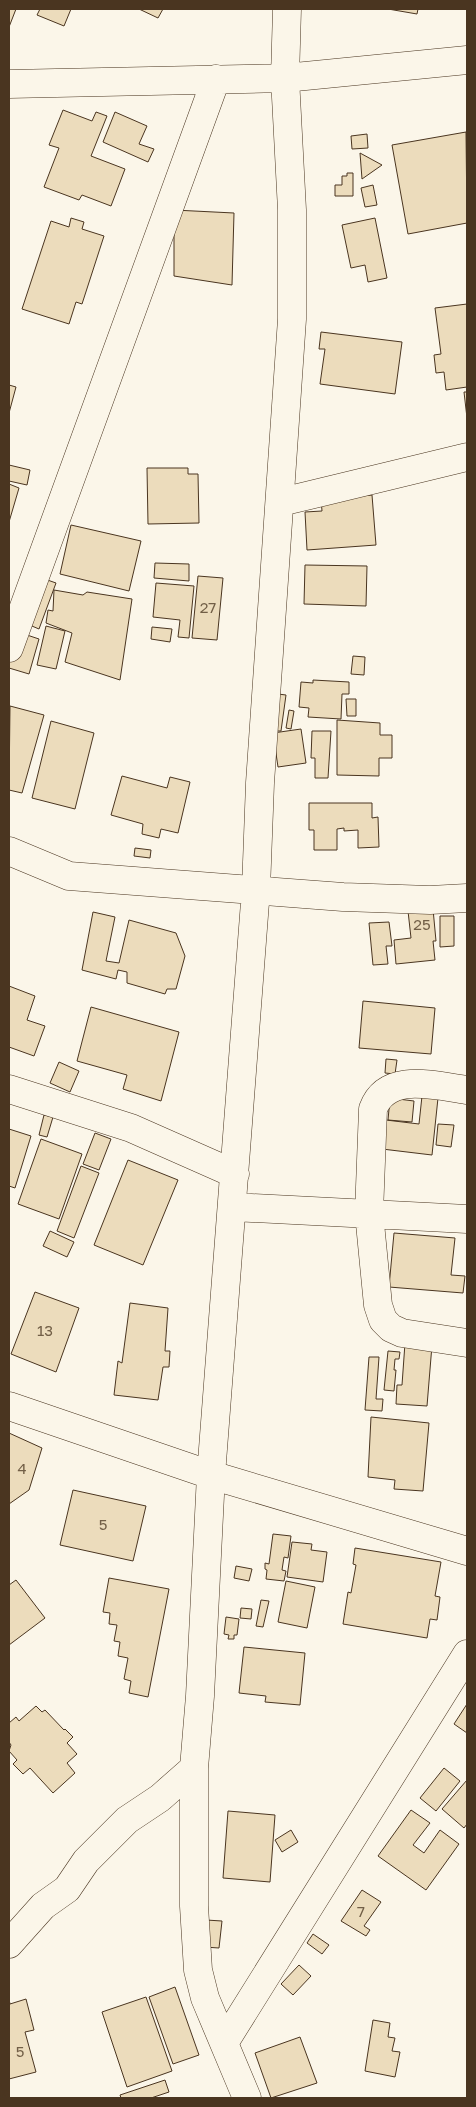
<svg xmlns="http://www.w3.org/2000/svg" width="476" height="2107" font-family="'Golos Text',sans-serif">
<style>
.building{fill:#ecdcbc;stroke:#4a3520}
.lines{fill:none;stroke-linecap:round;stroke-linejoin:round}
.minor-casing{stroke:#4a3520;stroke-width:29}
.minor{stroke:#fbf6e9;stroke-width:28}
.labels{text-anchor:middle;stroke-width:4;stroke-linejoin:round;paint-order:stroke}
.number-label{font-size:15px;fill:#725f47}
</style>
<rect width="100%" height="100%" fill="#fbf6e9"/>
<!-- building -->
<path class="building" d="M9,9H16L9,27Z
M40,9H71L64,26L37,15Z
M139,9H163L158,18Z
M388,9H418L417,14Z
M63,110L92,121L96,112L107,116L91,156L125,169L111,206L82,195L79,200L44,187L59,148L49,145Z
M115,112L147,126L139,144L154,149L148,162L103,142Z
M466,132L467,223L408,234L392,145Z
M367,134L368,148L352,149L351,136Z
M360,153L382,165L362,179Z
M347,173H353V196H335V185H342V176H347Z
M373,185L377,205L365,207L361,188Z
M174,210L234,213L232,285L174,276Z
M71,218L84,222L82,229L104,236L82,304L76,302L69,324L22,309L51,221L69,227Z
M375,218L387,278L368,282L365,265L351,268L342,225Z
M467,304V387L446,390L444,372L436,373L434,355L441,354L435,308Z
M321,332L402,342L395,394L320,384L325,349H319Z
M9,385L16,387L9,413Z
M464,392H467V418Z
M9,465L30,470L27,485L9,481Z
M147,468H188V474H198L199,523L148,524Z
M9,484L19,488L9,522Z
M372,495L376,545L307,550L305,512L322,511L321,499Z
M71,525L141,541L129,591L60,574Z
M155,563L189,564V581L154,578Z
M305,565L367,566L366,606L304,604Z
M198,576L223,578L217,640L192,638Z
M39,577L56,583L39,629L20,621Z
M156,583L194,586L189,638L178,637L180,620L153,617Z
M54,590L83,595L87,592L132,599L120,680L65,662L72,633L46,623L48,610L53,611Z
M46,626L65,631L56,669L37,665Z
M152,627L172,629L170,642L151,639Z
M21,633L39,639L29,674L9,668V661Z
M353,656L365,657L364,675L351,674Z
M313,680L349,682V694H342L341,719L308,717L309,708L299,707L301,682L313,683Z
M278,694L286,695L281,731H273Z
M346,699H356V716H347Z
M10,706L44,715L22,793L9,790Z
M289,710L294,711L291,729L286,728Z
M337,720L380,723V735H392V758H379V776L337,775Z
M51,721L94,733L75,809L32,798Z
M301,729L306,763L278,767L273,733Z
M312,731H331L328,778H315V758H311Z
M122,776L167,788L170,777L190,782L178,833L161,829L159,838L142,834L143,824L111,815Z
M309,803H372V818L378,817L379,847L358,848V830L344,831V828L337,829V850H314V830H309Z
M135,848L151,850L150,858L134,856Z
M433,909L436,941H433L435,960L396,964L394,940L411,938L408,911Z
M93,912L115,917L106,961L119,963L129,920L176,933L185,956L176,989H167L165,994L127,983V972L118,970L116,979L82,970Z
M440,916H454V946L440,947Z
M389,922L392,946H386L388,964L373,965L369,923Z
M9,986L35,996L27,1020L45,1026L34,1056L9,1047Z
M363,1001L435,1008L431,1054L359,1048Z
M91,1007L179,1032L161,1101L123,1089L127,1075L77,1061Z
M386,1059L397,1060L395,1074L385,1073Z
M59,1062L79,1071L70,1092L50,1083Z
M422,1096L438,1098L432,1155L382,1149L386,1120L419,1124Z
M390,1098L414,1101L412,1122L388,1120Z
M44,1115L53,1117L47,1137L39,1135Z
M438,1124L454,1125L451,1147L436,1145Z
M9,1129L31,1136L15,1188L9,1186Z
M95,1133L111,1139L99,1170L83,1164Z
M41,1139L82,1154L59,1219L18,1204Z
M128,1160L178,1180L143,1265L94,1245Z
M81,1166L99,1173L74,1238L57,1231Z
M50,1231L74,1242L67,1257L43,1246Z
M394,1233L455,1238L451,1275L465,1276L463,1293L389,1287Z
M35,1292L79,1308L56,1372L11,1354Z
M130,1303L168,1308L165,1351H170L169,1367H163L158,1400L114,1395L118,1361L122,1363Z
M405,1343L432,1345L427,1406L396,1404L397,1385H402Z
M388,1351L400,1352L399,1359H395L394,1370H396L394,1391L384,1390Z
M369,1357H379L376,1399H383L382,1411L365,1410Z
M371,1417L429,1423L423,1491L394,1489L395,1480L368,1477Z
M9,1433L42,1448L29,1490L9,1504Z
M73,1490L146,1506L133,1561L60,1545Z
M273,1534L291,1536L288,1558L284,1557L282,1570L286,1571L284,1581L266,1579L267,1570L265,1569V1563L269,1564Z
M292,1542L312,1544L311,1550L327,1552L323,1582L287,1577Z
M355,1548L441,1562L435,1596L440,1597L437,1620L430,1619L427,1638L343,1624L348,1592L351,1593L356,1565L353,1564Z
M236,1566L252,1569L249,1581L234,1578Z
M109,1578L169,1589L148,1697L129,1693L131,1681L124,1679L128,1658L118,1656L120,1642L114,1641L117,1625L109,1624L110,1613L103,1612Z
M16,1580L45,1618L9,1645V1585Z
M286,1581L315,1587L307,1628L278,1622Z
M261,1600L269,1601L263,1627L256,1626Z
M241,1608L252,1609L251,1619L240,1618Z
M226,1617L239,1619L237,1635H234V1639H228L229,1635L224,1634Z
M244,1647L305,1653L300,1705L265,1702L266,1696L239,1693Z
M467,1704V1733L454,1724Z
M36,1706L42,1712L45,1710L64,1730L65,1729L73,1737L67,1743L77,1754L67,1763L75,1773L53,1793L30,1768L23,1774L13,1764L17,1760L9,1751L11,1745L9,1742V1723L16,1717L19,1721Z
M444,1768L460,1781L436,1811L420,1798Z
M467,1780V1824L464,1828L442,1809Z
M411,1810L430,1823L413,1845L424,1853L440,1830L459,1844L426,1890L378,1856Z
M228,1811L275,1815L270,1882L223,1878Z
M291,1830L298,1842L282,1852L275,1840Z
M362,1890L381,1902L364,1926L370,1930L366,1936L341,1921Z
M206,1920L222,1921L219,1948L204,1947Z
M313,1934L329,1945L322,1954L307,1943Z
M299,1965L311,1976L293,1995L281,1984Z
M175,1987L199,2055L173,2064L149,1997Z
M146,1997L172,2071L127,2087L102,2012Z
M9,1999L10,2004L26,1999L34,2030L25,2032L36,2072L9,2079Z
M373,2020L390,2023L388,2037L395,2038L392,2051L400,2052L395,2077L365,2071Z
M300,2037L317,2083L271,2098L255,2053Z
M165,2080L169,2092L151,2098H121L120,2095Z"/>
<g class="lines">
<defs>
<path id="minor" d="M9,84L285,78L467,60
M281,502L467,457
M9,648L216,79
M9,851L69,876L343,897L430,900L467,898
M9,1089L131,1128L235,1174
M467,1090C436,1086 387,1071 373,1109L369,1213L378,1305L383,1320L391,1328L402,1333L467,1343
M233,1207L467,1219
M9,1406L211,1475L467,1551
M9,1944L43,1906L67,1889L86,1861L127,1820L160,1798L194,1768
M224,2043L467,1654
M247,2098L205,1998L198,1970L194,1906V1768L200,1696L211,1475L256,889L260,783L292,319V210L285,78L287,9"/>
</defs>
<!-- minor casing -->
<use href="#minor" class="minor-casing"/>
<!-- minor -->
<use href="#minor" class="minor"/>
</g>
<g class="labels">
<!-- number labels -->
<g class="number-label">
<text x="208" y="613">27</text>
<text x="422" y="930">25</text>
<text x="45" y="1336">13</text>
<text x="22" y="1474">4</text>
<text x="103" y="1530">5</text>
<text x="361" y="1917">7</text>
<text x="20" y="2057">5</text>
</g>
</g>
<!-- border -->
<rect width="476" height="2107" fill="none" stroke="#4a3520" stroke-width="20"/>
</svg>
